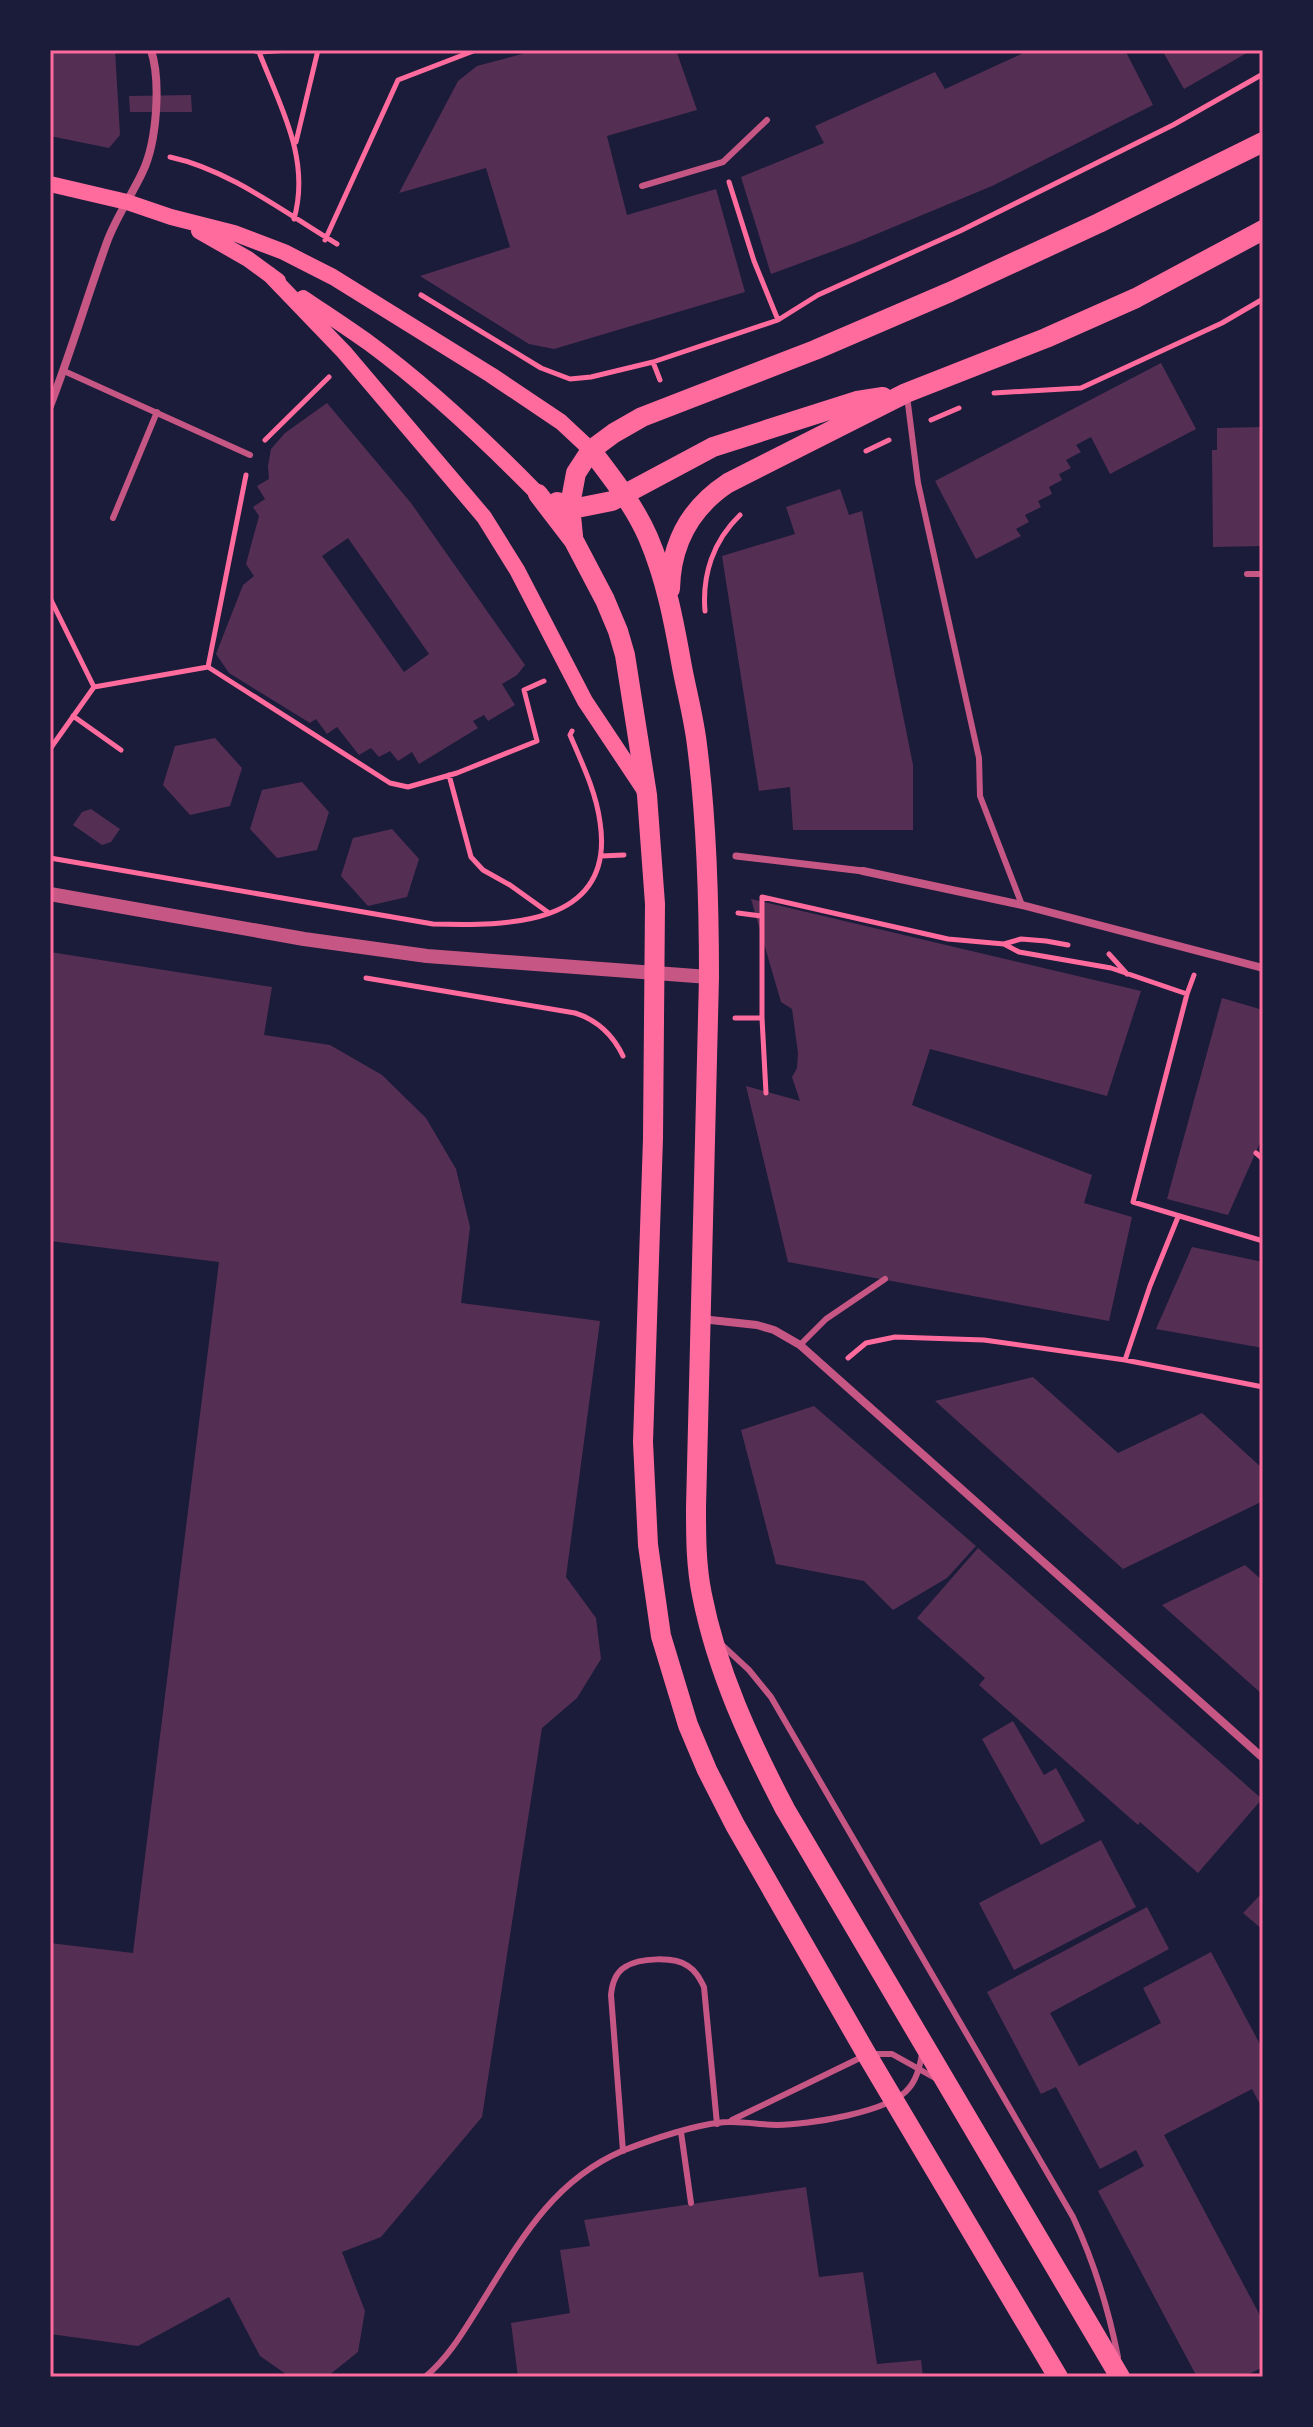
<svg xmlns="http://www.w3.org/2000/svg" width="1313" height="2427" font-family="Cabin,sans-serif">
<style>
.building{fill:#542f53;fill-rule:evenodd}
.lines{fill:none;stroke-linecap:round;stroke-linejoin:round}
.path{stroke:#ff6b9d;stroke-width:5}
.service{stroke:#c65784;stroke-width:6}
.pedestrian{stroke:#c65784;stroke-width:7}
.minor{stroke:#c65784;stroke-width:8}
.tertiary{stroke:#c65784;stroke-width:14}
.secondary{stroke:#ff6b9d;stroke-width:16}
.primary{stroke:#ff6b9d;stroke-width:20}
.neatline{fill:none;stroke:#ff6b9d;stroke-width:3}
</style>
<rect width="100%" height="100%" fill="#1b1b3a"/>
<!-- building -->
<path class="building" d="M50,50H115L120,135L109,148L50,136Z
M537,50H676L697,110L607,136L627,215L716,189L745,292L554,349L529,344L420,276L510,247L486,168L399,193L458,81L477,66Z
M1030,50H1125L1153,105L992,186L855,243L771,274L741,177L824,143L815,126L935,72L945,89Z
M1162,50H1252L1184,89Z
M191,95L192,112H130L129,96Z
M1161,363L1196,429L1110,474L1091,437L1076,445L1081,452L1066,460L1071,468L1059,474L1062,480L1049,487L1052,494L1038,501L1041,507L1025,515L1029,522L1016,529L1021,536L976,559L935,481Z
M327,403L411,503L525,665L517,675L502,684L515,705L488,721L484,715L473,721L478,728L419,764L412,752L398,761L390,751L379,757L371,748L359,755L337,727L327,734L316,719L310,723L229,673L216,654L243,585L254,576L246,564L259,516L253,507L265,499L257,486L269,479L268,466L271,449L285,433ZM348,538L429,654L404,672L322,556Z
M1263,427V546L1213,547L1212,450H1217V428Z
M840,489L849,515L862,511L913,765V830H793L790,787L759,791L722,556L795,534L786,507Z
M215,738L242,768L230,806L190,815L163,785L175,746Z
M302,782L329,812L317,850L277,858L250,829L262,790Z
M91,809L120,829L111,842L102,845L73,825L82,812Z
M392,829L419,859L407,897L368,906L341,876L353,838Z
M751,899L1141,991L1107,1096L930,1049L912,1105L1092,1175L1084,1203L1132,1217L1109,1321L788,1262L746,1086L800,1101L792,1077L797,1068L798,1053L792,1009L781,1002Z
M50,952L272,987L264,1035L330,1045L382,1075L426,1118L456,1169L470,1227L461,1303L600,1321L566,1577L596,1618L601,1659L577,1698L542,1728L482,2117L381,2237L342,2252L365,2311L358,2352L328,2376L290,2377L260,2356L229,2297L138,2346L50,2334V1943L133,1953L219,1262L50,1241Z
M1222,998L1263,1010V1136L1228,1215L1167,1199Z
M1192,1247L1263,1262V1348L1156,1329Z
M1033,1377L1118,1453L1202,1413L1263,1469V1501L1123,1569L935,1401Z
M814,1406L976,1546L947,1578L893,1610L864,1581L776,1564L741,1430Z
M978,1548L1262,1799L1198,1873L1140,1822L1138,1825L979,1685L985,1678L917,1618Z
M1245,1565L1263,1581V1695L1162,1605Z
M1013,1721L1044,1775L1056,1768L1085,1821L1041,1845L982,1739Z
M1101,1840L1136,1907L1014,1970L979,1903Z
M1263,1892V1930L1243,1913Z
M1147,1907L1169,1949L1050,2013L1079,2066L1161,2023L1143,1988L1211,1952L1263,2050V2110L1252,2089L1164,2135L1263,2321V2367L1243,2377H1197L1098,2191L1144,2166L1136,2150L1100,2169L1056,2087L1041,2094L987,1992Z
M806,2187L819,2277L863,2272L877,2364L921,2360L923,2377H518L511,2323L570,2313L560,2250L590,2246L584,2220Z"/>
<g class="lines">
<!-- path -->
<path class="path" d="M252,50L259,52L290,50
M259,52C280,106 311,159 294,219
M296,142L318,50
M170,157C230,170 285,213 337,244
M729,182L754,261L778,320
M325,240L398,80L476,50
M421,295L541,368L570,379L591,377L653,362L778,320L818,295L960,231L1173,125L1263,74
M653,362L660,380
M994,393L1081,388L1222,323L1263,299
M931,420L959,408
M265,440L329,377
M866,451L889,440
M50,598L94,687
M705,611C702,575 713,541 740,515
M208,667L390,783L408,787L457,773L537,741L524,690L544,681
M73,716L121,750
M50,749L94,687L208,667L246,475
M449,775L471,857L483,870L510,885L549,913
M601,856L624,855
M50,858L433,924C506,926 616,927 600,822C596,792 582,763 570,735L572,731
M738,913L761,916
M1004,944L1019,952L1111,968L1187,994
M1109,954L1127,974
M1194,975L1187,994L1133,1202L1263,1241
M366,978L575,1013C597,1020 613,1035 623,1056
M735,1018H762
M766,1093L762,1018V897L948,939L1004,944L1021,939L1046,941L1068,945
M1256,1153L1263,1159
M848,1358L866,1343L895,1337L984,1340L1125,1360L1263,1387
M1125,1360L1150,1286L1178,1217"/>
<!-- service -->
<path class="service" d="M642,186L723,162L767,120
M64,371L250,455
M907,396L918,483L979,758L980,796L1022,905
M113,518L157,412
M1247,574H1263
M800,1345L826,1319L885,1279
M722,1645L749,1670L771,1697L1073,2217C1095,2264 1108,2307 1118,2357
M873,2054H892L935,2078
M732,2120L862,2057
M681,2132L691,2203
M623,2151L611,1995C612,1984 615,1973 625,1967C639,1958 674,1956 688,1966C696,1971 700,1979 704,1987L717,2124
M425,2377C447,2359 462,2334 477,2310C517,2246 550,2182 622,2151C650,2140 699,2123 728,2122C744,2121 761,2125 777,2125C807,2125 891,2112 909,2088C917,2079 920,2066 922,2054"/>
<!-- pedestrian -->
<path class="pedestrian" d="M736,856L863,871"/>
<!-- minor -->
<path class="minor" d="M50,406C71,352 87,297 107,242C116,217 132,195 143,171C157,141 161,81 151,50
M863,871L1022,905L1263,968
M701,1319L757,1325L774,1330L800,1345L1263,1758"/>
<!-- tertiary -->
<path class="tertiary" d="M50,894L304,939L427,956L709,977"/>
<!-- secondary -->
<path class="secondary" d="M50,184L127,202L171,217L234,233L284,252L333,277L491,375L561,422L591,450
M199,231L248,259L278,281
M269,274L344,352L484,517L517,570L585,701L645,791
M303,298C325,313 348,328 369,343C430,388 485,440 538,494"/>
<!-- primary -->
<path class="primary" d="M591,450C612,478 634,505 648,537C666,579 674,622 682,667C687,693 694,719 697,745C707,822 709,899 709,977L696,1508C696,1537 696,1566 702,1595C717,1671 749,1740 785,1809L1120,2377
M538,494L574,541L605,600L618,631L625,655L647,795L655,904L653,1138L643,1442L648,1545L661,1636L688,1725L707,1770L735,1825L867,2055L1058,2377
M557,502L582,507L612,501L713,447L857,401L883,397
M573,536L570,505L576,473L591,450L614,433L642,417L815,350L950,292L1099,223L1263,142
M670,589C671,544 690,508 728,483L906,393L1046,338L1136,298L1263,230"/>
</g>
<!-- border -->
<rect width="1313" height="2427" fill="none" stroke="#1b1b3a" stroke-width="104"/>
<rect x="52" y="52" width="1209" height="2323" class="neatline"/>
</svg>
